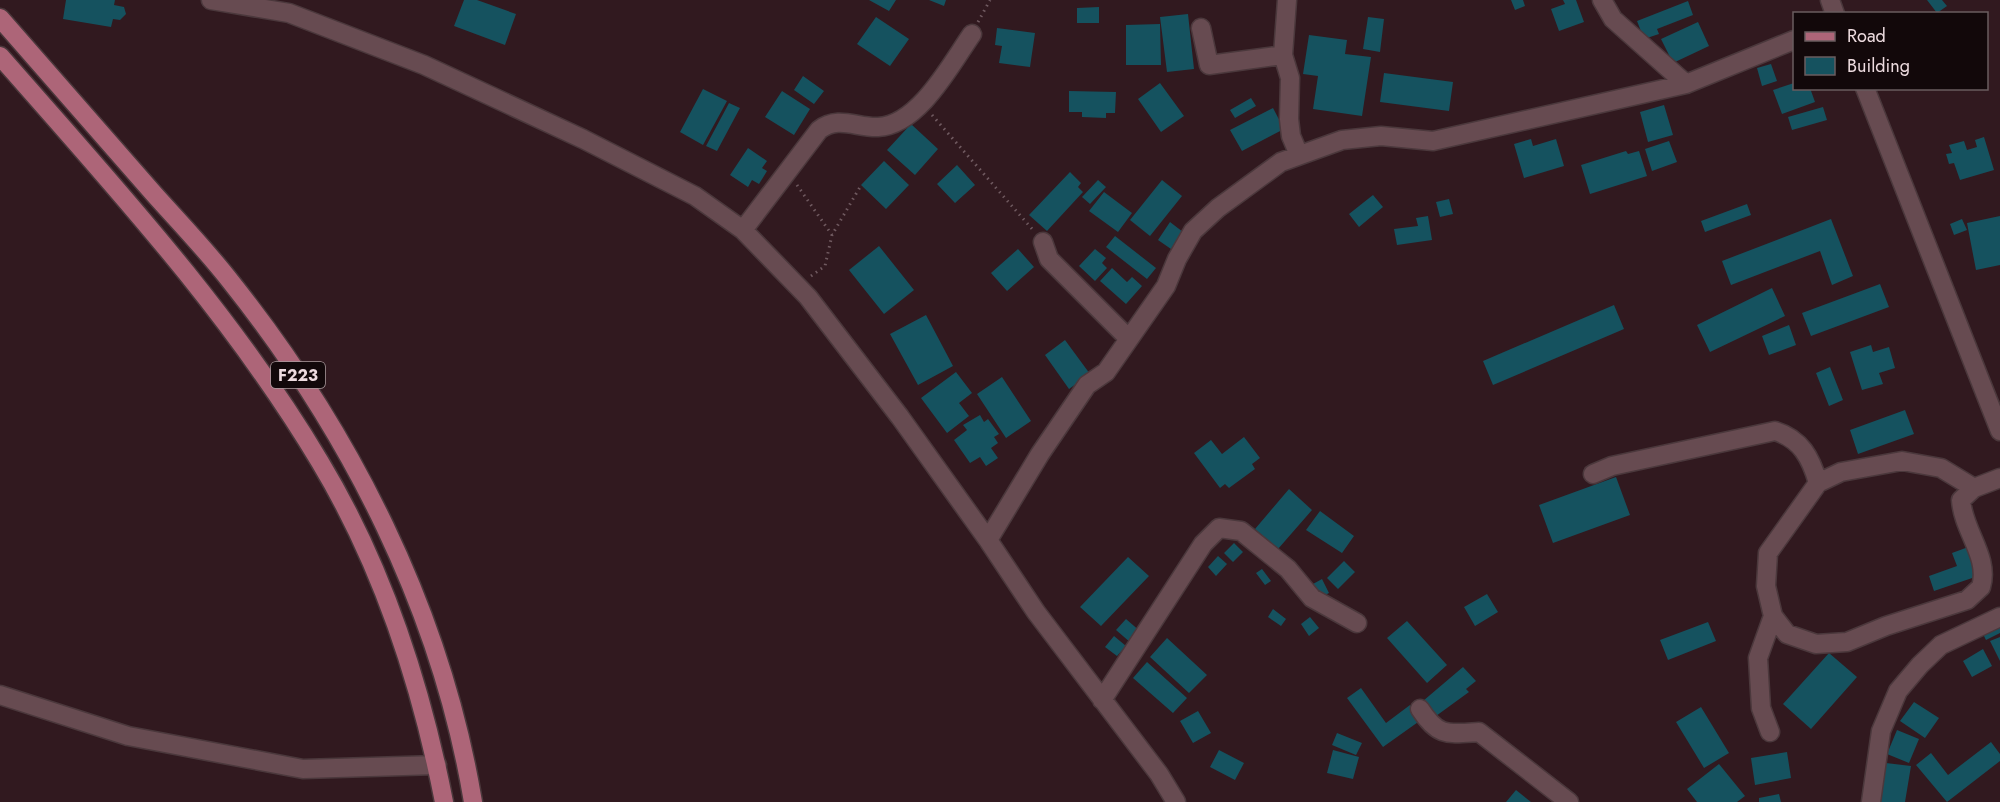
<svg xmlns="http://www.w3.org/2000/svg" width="2000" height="802" font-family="Jost,sans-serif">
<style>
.building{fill:#15525f}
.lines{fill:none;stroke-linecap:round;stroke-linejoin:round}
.minor-casing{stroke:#4b383c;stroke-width:21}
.major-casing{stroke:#4b383c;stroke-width:21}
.path{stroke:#705a60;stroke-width:3;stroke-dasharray:1.5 4.5;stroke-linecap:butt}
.minor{stroke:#674b51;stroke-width:18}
.major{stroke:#ad6578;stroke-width:18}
.labels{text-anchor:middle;stroke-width:6;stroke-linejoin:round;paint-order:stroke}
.shield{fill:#12080a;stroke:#ab9c9f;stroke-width:1.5}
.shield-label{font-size:16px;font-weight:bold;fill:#eddbdf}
</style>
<rect width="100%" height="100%" fill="#31191f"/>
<!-- building -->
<path class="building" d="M66,0H115L114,5L124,7L126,14L120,20L113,19L111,27L63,19Z
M464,0H477L516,14L505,45L454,26Z
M869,0H896L889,11Z
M929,0H946L944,6Z
M1511,0H1523L1525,6L1515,10Z
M1563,0H1576L1584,22L1559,31L1551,9L1565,4Z
M1927,0H1942L1947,6L1937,13Z
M1688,1L1693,15L1657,29L1659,34L1644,39L1637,21Z
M1099,7V23H1077V8Z
M1188,14L1194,69L1167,72L1160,17Z
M876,17L909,39L890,66L857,44Z
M1368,17L1384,19L1380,52L1363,49Z
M1698,22L1709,46L1673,63L1661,39Z
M1160,24L1161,65H1126V25Z
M997,28L1035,33L1030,67L999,63L1002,46L995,45Z
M1309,35L1347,40L1345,54L1371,57L1362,116L1313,109L1318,76L1303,74Z
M1771,64L1777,81L1762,86L1757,68Z
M1384,73L1453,82L1449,111L1380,102Z
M803,76L824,91L814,104L794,90Z
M1160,83L1184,116L1161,132L1138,99Z
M1794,83V88H1810L1815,102L1782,114L1773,90Z
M703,89L727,101L703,145L680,132Z
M782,91L810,109L794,135L765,117Z
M1069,91L1116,92L1115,113H1106V118L1082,117V112H1069Z
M1251,98L1256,106L1235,118L1230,110Z
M729,103L740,108L717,151L706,146Z
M1664,105L1673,135L1648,142L1640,112Z
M1823,107L1827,120L1792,130L1788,117Z
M1273,108L1284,129L1242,151L1230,130Z
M911,124L938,149L915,175L887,150Z
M1984,137L1994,170L1960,180L1954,163L1949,164L1946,154L1952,153L1949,145L1964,141L1967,150L1977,147L1975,140Z
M1531,139L1533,146L1556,139L1564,166L1524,178L1514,144Z
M1669,141L1677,162L1652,171L1645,149Z
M748,148L767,161L762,168L767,171L759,184L752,180L748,187L730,175Z
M1626,151L1628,154L1639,151L1647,176L1590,194L1581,165Z
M884,161L909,185L886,209L861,185Z
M957,165L975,185L955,203L937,184Z
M1070,172L1081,183L1078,187L1083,192L1047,231L1029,215Z
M1098,180L1106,187L1090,204L1082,197Z
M1162,180L1182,196L1150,236L1130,220Z
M1104,192L1132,213L1118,232L1089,211Z
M1373,195L1383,207L1359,227L1349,214Z
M1449,199L1453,214L1440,217L1436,202Z
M1747,204L1751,215L1705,232L1701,221Z
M1428,216L1432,240L1397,245L1394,229L1418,226L1416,218Z
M2000,216V265L1976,270L1967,223Z
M1831,219L1853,276L1832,285L1820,251L1731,285L1722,261Z
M1962,219L1967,230L1954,235L1950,224Z
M1170,222L1183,232L1171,249L1158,240Z
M1115,236L1156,268L1147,279L1106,247Z
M879,246L914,290L884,314L849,270Z
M1018,249L1034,267L1007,291L991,273Z
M1095,249L1106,258L1102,263L1107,268L1095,281L1079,266Z
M1112,268L1127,282L1132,277L1142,286L1126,304L1100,281Z
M1880,284L1889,307L1811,336L1802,313Z
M1772,288L1785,316L1710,352L1697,325Z
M1614,305L1624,329L1493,385L1483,361Z
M926,315L953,366L918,385L890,334Z
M1789,325L1796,345L1769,355L1762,336Z
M1065,340L1090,374L1069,389L1045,355Z
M1871,345L1873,352L1889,347L1895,368L1879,373L1883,384L1862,390L1850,352Z
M1830,367L1843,400L1829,406L1816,373Z
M956,372L972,393L959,403L969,416L947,433L921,398Z
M1002,377L1031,421L1006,438L977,394Z
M1905,410L1914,434L1858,454L1850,430Z
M980,415L984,422L988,419L999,434L994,437L998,443L991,448L998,458L986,466L980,457L970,463L954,440L967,430L963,425Z
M1244,437L1260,458L1252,464L1255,469L1229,488L1225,484L1220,488L1194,453L1211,440L1222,454Z
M1616,477L1630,515L1553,543L1539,505Z
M1289,489L1312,510L1278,549L1255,529Z
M1320,511L1354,536L1342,553L1306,530Z
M1234,543L1243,552L1233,562L1224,553Z
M1971,546L1981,575L1934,591L1929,576L1957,566L1952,553Z
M1218,556L1227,564L1216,576L1208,567Z
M1128,557L1149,576L1101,626L1080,607Z
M1344,561L1355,572L1338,589L1327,578Z
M1262,569L1271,581L1265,585L1256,573Z
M1322,579L1329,593L1319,598L1313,584Z
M1487,594L1498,612L1475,626L1464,607Z
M1273,609L1286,619L1281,626L1268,617Z
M1310,617L1319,628L1309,636L1301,624Z
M1126,619L1141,632L1131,643L1116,630Z
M1407,621L1447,665L1427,683L1387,638Z
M2000,621V633L1986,640L1981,630Z
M1708,622L1716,641L1668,660L1660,640Z
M1114,636L1126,646L1117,656L1105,647Z
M2000,637V661L1990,641Z
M1167,638L1207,675L1189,693L1150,657Z
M1983,649L1992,666L1972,677L1963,661Z
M1829,653L1857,677L1811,729L1783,704Z
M1147,662L1187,698L1173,713L1133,678Z
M1463,667L1476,681L1466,689L1469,692L1436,716L1423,701Z
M1361,688L1386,723L1410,705L1421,720L1383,747L1347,698Z
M1914,702L1939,718L1925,738L1900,721Z
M1701,707L1729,753L1704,768L1676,722Z
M1198,711L1211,733L1193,743L1180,721Z
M1897,730L1919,739L1909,763L1887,754Z
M1337,733L1362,743L1356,755L1332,745Z
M1991,742L2000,754V761L1947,802L1916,765L1931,753L1948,775Z
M1219,750L1244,763L1235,780L1210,767Z
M1333,750L1359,757L1353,779L1327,773Z
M1787,752L1791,778L1755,785L1751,758Z
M1886,763L1911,766L1905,802H1880Z
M1719,764L1745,796L1737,802H1697L1687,789Z
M1516,790L1531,802H1506Z
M1779,794L1781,802H1759V798Z"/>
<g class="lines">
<defs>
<path id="minor" d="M211,0L289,13L424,65L583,139L695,196L743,230L808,297L900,417L988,540L1036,612L1159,774L1176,802
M1602,0L1613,19L1686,84
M1830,0L1835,14
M1201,28L1209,65L1283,55L1290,78L1289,119L1291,136L1299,155
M1283,55L1287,0
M1865,88L2000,431
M743,230L819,130C838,115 857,128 878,127C919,125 951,64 972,34
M1043,242L1049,259L1129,339
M1593,474L1612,466L1775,431C1801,439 1811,458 1818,483
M1974,488L1941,468L1902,461L1841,472L1818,483L1768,553L1766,586L1773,616L1787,634L1816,644L1847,642L1886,626L1967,600L1981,587C1990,557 1963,531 1961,500L1974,488L2000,478
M988,540L1040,454L1087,385L1106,372L1166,286L1177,259L1193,231L1218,208L1281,162L1342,140L1381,136L1433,141L1686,84L1794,40
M0,695L128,736L303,769L437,765
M1102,700L1203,544L1219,528L1241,531L1288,569L1312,598L1357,623
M1420,709C1438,737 1447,734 1479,732L1569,802
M1770,732L1761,708L1758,658L1773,616
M1871,802L1881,731L1898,691L1920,665L1941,645L2000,617"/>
<path id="major" d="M0,18C51,77 103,135 154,194C180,223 207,251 231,282C351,433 441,610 473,802
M0,56C114,186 231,313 320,462C382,565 421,685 444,802"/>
</defs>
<!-- minor casing -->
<use href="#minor" class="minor-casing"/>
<!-- major casing -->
<use href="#major" class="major-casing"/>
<!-- path -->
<path class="path" d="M978,22L990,0
M932,115L1033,230
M797,185L832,235
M811,276L825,266L832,235L860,187"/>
<!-- minor -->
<use href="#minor" class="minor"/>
<!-- major -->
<use href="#major" class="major"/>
</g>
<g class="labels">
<!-- shield labels -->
<rect class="shield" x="271" y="362" width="54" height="26" rx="4.5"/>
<g class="shield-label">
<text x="298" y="381">F223</text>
</g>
</g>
<!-- legend -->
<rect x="1793" y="12" width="195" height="78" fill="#12080a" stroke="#6a5c5f" stroke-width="1.5"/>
<rect x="1805" y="32" width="30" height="9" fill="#ad6578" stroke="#6a5c5f" stroke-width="1.5"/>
<text x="1847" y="42" font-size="18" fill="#eddbdf">Road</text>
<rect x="1805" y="57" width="30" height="18" fill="#15525f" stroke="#6a5c5f" stroke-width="1.5"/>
<text x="1847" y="72" font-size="18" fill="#eddbdf">Building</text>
</svg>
